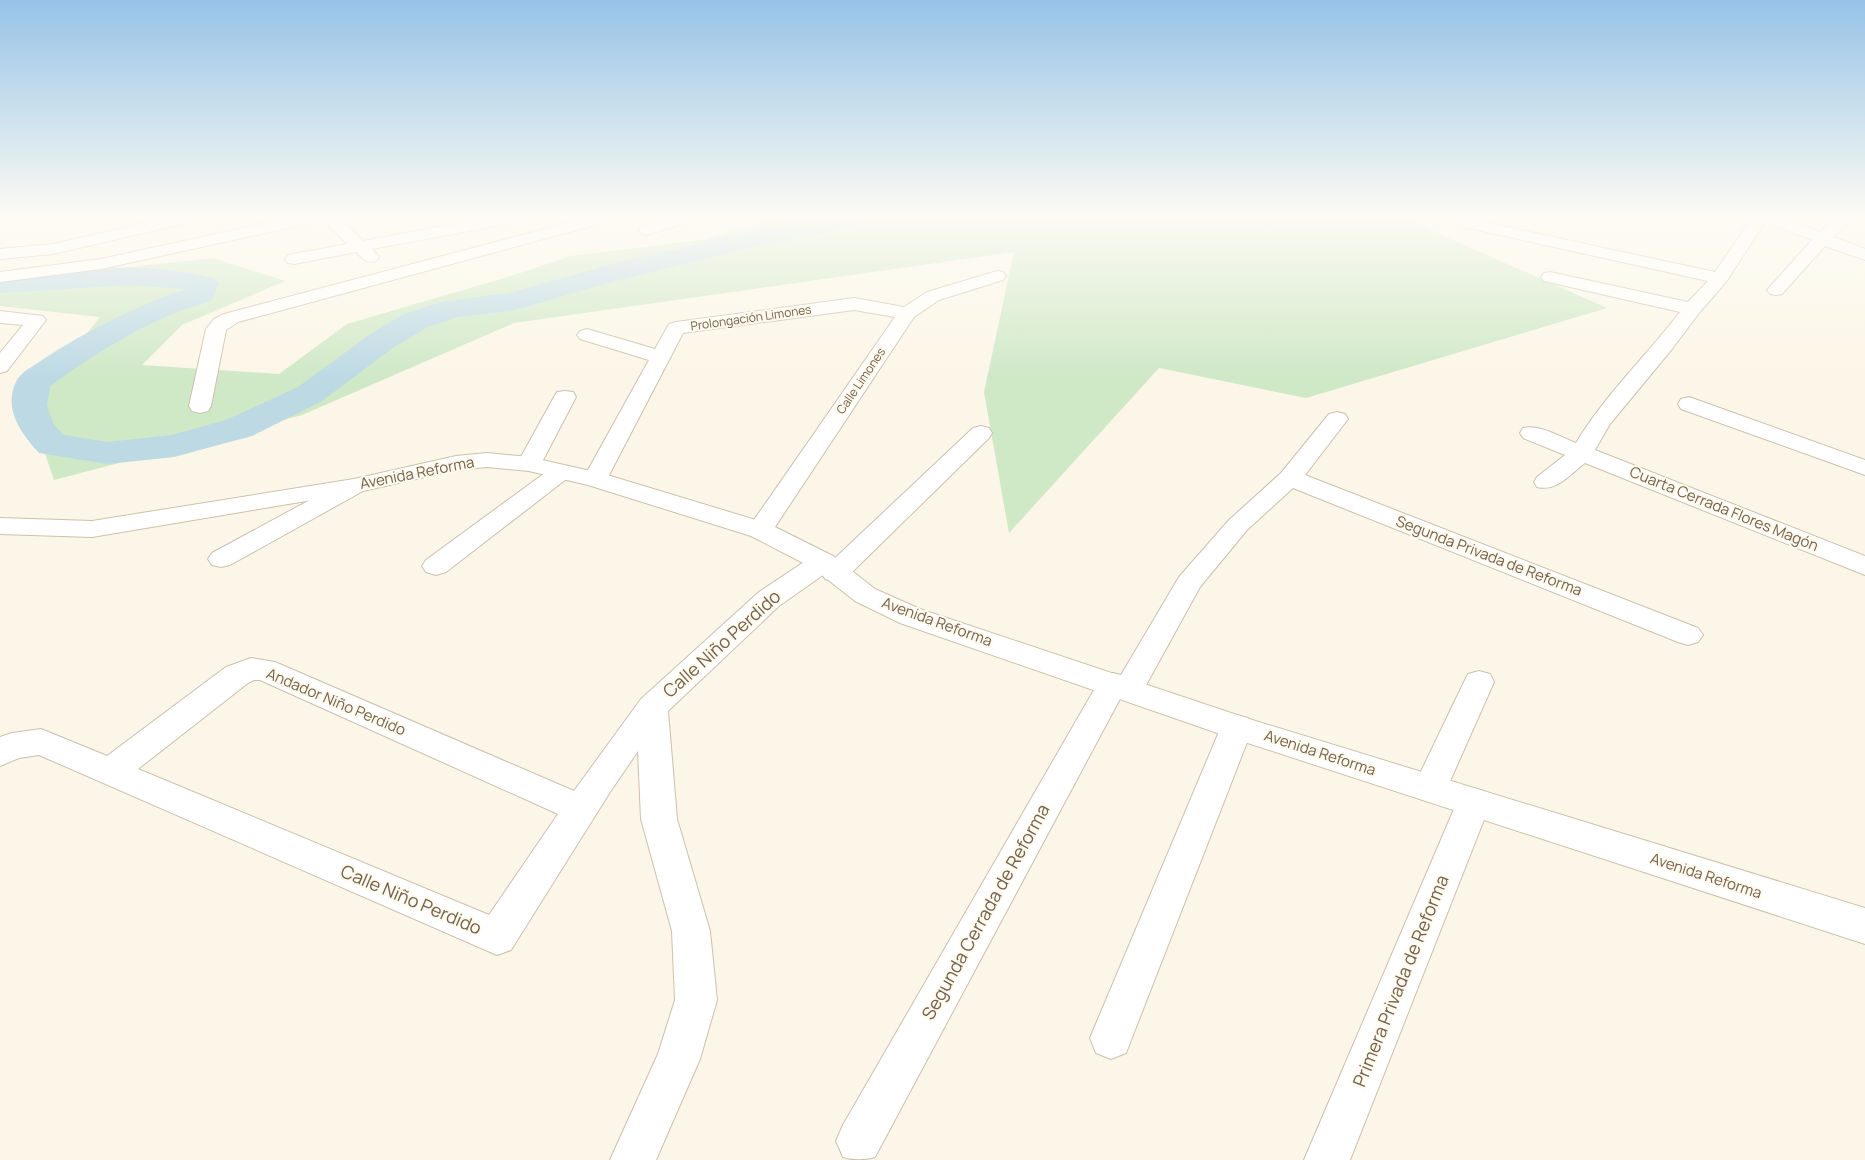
<svg xmlns="http://www.w3.org/2000/svg" width="1865" height="1160" font-family="Manrope,sans-serif">
<style>
.green{fill:#cfe8c6}
.lines{fill:none;stroke-linecap:round;stroke-linejoin:round}
.river{fill:#bcd9e4;fill-rule:evenodd}
.street-casing{stroke:#cdbfae;stroke-width:2}
.secondary-casing{stroke:#cfc1ab;stroke-width:2}
.street{fill:#fff;fill-rule:evenodd}
.secondary{fill:#fff;fill-rule:evenodd}
.labels{text-anchor:middle;stroke-width:4;stroke-linejoin:round;paint-order:stroke}
.far-street-label{font-size:12px;fill:#74604d;stroke:#fefaed}
.street-label{font-size:15px;fill:#74604d;stroke:#fefaed}
.near-street-label{font-size:18px;fill:#74604d;stroke:#fefaed}
</style>
<rect width="100%" height="100%" fill="#fbf6e7"/>
<!-- green -->
<path class="green" d="M777,218H1414L1419,225L1607,308L1306,398L1159,368L1009,533L984,392L1014,252L514,323L302,415L54,480L29,406L100,317L0,306V281L213,258L285,281L182,325L142,365L279,374L347,324L514,275L571,256L703,240Z"/>
<g class="lines">
<!-- river -->
<path class="river" d="M820,218H862L858,223L823,234L757,246L619,280L511,311L457,317L426,328L394,347L322,401L252,436L174,457L108,464L39,453C21,433 3,409 16,382C20,372 34,366 42,360C88,330 134,307 186,289L129,285L0,293V275C72,270 144,260 214,278L219,284L212,300C197,306 182,310 168,316C126,334 87,359 50,386L47,406L54,425L64,435L108,442L172,435L226,420L298,387L372,333L404,314L441,302L509,293L609,265L757,230Z"/>
<defs>
<path id="street" d="M168,218H197L195,221L53,254L0,259V249L53,244Z
M289,218H319L317,221L311,223L101,269L0,282V272L101,259Z
M322,218H339L363,241L487,218H521L519,221L513,223L372,249L379,257L376,261C366,263 363,259 356,252L294,264L288,263L285,259L288,255L347,244Z
M586,218H612L610,221L238,322L226,330L211,406L208,411L200,413L192,411L189,406L206,329L214,319L224,314Z
M668,218H693L691,221L647,235L641,233L639,230L641,227Z
M1465,218L1715,272L1752,218H1783L1820,232L1835,218H1852L1833,237L1865,249V260L1825,246L1782,294L1776,295L1770,294L1767,290L1812,240L1765,222L1726,282L1699,313L1672,349L1610,424L1595,450L1865,556V575L1585,463C1570,474 1557,492 1537,487L1534,482L1537,477L1565,455L1523,438L1520,433L1523,428C1540,424 1560,437 1576,443C1605,395 1646,356 1680,312L1544,281L1541,277L1544,273L1550,272L1688,302L1708,281L1459,226L1457,223L1459,220Z
M997,271L1003,272L1006,276L1003,280L939,300L914,317L769,536L760,538L751,536L747,530L895,317L854,310L683,333L607,479L604,484L595,486L586,484L583,479L649,360L580,339L577,335L580,331L587,329L655,349L669,324L676,322L854,298L904,307L927,292Z
M0,311L43,316L46,320L7,371L0,373V353L23,325L0,323Z
M565,391L573,392L576,397L541,464L537,469L529,471L521,469L517,464L554,397L557,392Z
M1689,397L1865,460V475L1681,409L1678,404L1681,399Z
M1337,412L1345,414L1348,419L1305,475L1698,628L1703,635L1698,642L1688,645L1678,642L1293,488L1247,530L1200,587L1140,696L1129,699L1121,697L875,1157C865,1160 853,1160 843,1157L836,1141L843,1125L1102,676L1113,673L1121,675L1179,577L1229,520L1281,473L1329,414Z
M981,426L989,428L992,433L989,438L845,579L835,582L825,579L823,575L779,606L668,711L677,819L710,931L717,1000L700,1059L656,1160H610L658,1054L675,1000L672,931L641,819L638,751L610,792L511,950L497,955L39,755L19,758L0,766V737L12,733L41,729L107,756L226,667L251,658L275,662L574,791L641,699L759,592L813,556L823,554L833,556L834,559L973,428ZM254,680H260L558,814L489,915L138,769L248,683Z
M561,465L569,467L573,472L569,477L446,572L436,575L426,572L422,566L426,560L553,467Z
M354,479L363,481L366,486L363,491L230,565L221,567L212,565L208,559L212,553L345,481Z
M1479,671L1490,674L1494,682L1447,788L1442,798L1430,802L1418,798L1413,788L1464,682L1468,674Z
M1237,715L1248,718L1253,727L1126,1053L1111,1059L1096,1053L1090,1038L1221,727L1226,718Z
M1474,788L1486,792L1491,802L1350,1160H1304L1457,802L1462,792Z"/>
<path id="secondary" d="M487,453L529,457L604,474L769,524L833,556L875,589L920,609L1246,718L1865,908V944L1226,736L900,623L855,601L813,568L751,536L588,485L529,471L487,467L456,470L354,493L92,537L0,534V518L92,521L354,479L456,456Z"/>
</defs>
<!-- street casing -->
<use href="#street" class="street-casing"/>
<!-- secondary casing -->
<use href="#secondary" class="secondary-casing"/>
<!-- street -->
<use href="#street" class="street"/>
<!-- secondary -->
<use href="#secondary" class="secondary"/>
</g>
<!-- sky -->
<linearGradient id="sky" x2="0" y2="1"><stop stop-color="#96c3e6"/><stop offset="0.57" stop-color="#fdfbf4"/><stop offset="1" stop-color="#fdfbf4" stop-opacity="0"/></linearGradient>
<rect width="1865" height="380" fill="url(#sky)"/>
<g class="labels">
<!-- far-street labels -->
<g class="far-street-label">
<text transform="translate(751 318) rotate(-8)" y="4">Prolongación Limones</text>
<text transform="translate(861 381) rotate(-56)" y="4">Calle Limones</text>
</g>
<!-- street labels -->
<g class="street-label">
<text transform="translate(417 473) rotate(-11)" y="5">Avenida Reforma</text>
<text transform="translate(1724 509) rotate(22)" y="5">Cuarta Cerrada Flores Magón</text>
<text transform="translate(1489 556) rotate(21)" y="5">Segunda Privada de Reforma</text>
<text transform="translate(937 622) rotate(20)" y="5">Avenida Reforma</text>
<text transform="translate(336 702) rotate(23)" y="5">Andador Niño Perdido</text>
<text transform="translate(1320 753) rotate(18)" y="5">Avenida Reforma</text>
<text transform="translate(1706 876) rotate(18)" y="5">Avenida Reforma</text>
</g>
<!-- near-street labels -->
<g class="near-street-label">
<text transform="translate(722 644) rotate(-42)" y="6">Calle Niño Perdido</text>
<text transform="translate(411 900) rotate(23)" y="6">Calle Niño Perdido</text>
<text transform="translate(986 912) rotate(-61)" y="6">Segunda Cerrada de Reforma</text>
<text transform="translate(1401 981) rotate(-68)" y="6">Primera Privada de Reforma</text>
</g>
</g>
</svg>
